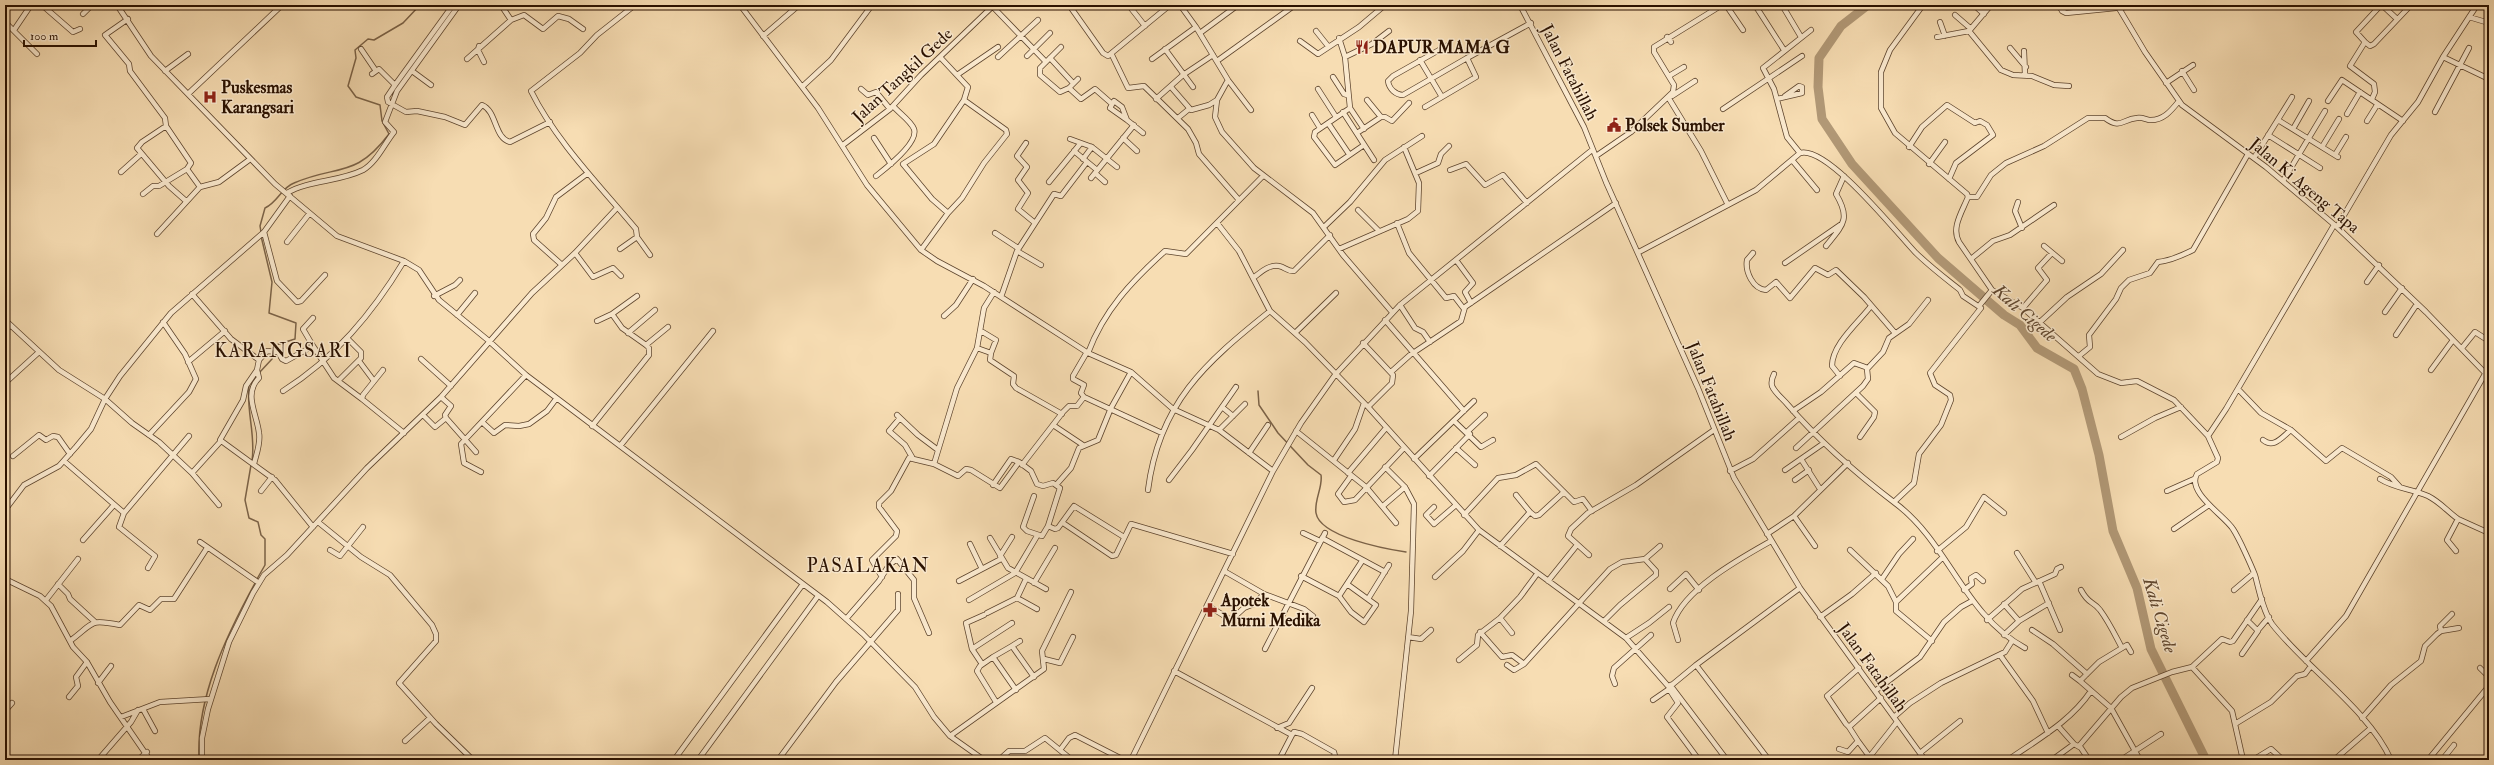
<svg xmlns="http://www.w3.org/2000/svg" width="2494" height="765" font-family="'IM FELL Double Pica',serif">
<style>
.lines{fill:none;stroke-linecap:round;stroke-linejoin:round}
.stream{stroke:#7b6247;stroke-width:1.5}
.river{stroke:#b19876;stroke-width:9}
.minor-casing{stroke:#5d442d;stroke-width:6}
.minor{stroke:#fae9ce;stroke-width:4.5}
.labels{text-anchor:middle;stroke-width:3;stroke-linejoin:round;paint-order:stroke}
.poi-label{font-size:17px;font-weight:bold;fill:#2a1100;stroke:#fae9ce;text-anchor:start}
.street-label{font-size:17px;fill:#2a1100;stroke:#fae9ce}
.water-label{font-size:18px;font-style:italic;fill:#60472f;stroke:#fae9ce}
.quarter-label{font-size:19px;letter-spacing:1px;fill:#2a1100;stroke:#fae9ce}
</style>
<rect width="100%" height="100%" fill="#f7ddb3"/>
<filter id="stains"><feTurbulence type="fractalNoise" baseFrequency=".005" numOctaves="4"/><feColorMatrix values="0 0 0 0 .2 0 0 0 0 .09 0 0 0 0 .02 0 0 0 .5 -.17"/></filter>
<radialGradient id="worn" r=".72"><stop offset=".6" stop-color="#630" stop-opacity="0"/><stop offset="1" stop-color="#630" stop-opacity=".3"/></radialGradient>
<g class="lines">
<!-- stream -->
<path class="stream" d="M261,232L260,226L265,208C278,202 281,188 294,183C338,164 355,179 389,134L382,121L380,105L356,97L348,86L356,58L355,50L368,39L374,40L403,23L420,5
M259,373L272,359L276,345L295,339L296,323L269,313L272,282L261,236
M249,385C246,411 256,435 252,461
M1258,391L1259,405L1278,433L1308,465L1321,475C1323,487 1314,500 1316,513C1320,537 1386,549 1406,552
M251,465L245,500L249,518L258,522L261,535L265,539V565L257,579
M199,760C196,698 226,636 255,583"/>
<!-- river -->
<path class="river" d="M1868,5L1841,26L1819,58L1818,87L1822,119L1852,164L1938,258L2004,315L2020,325L2037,348L2074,369L2082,389L2099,455L2113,531L2137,588L2151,649L2206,760"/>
<defs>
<path id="minor" d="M42,5L73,32L80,29
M117,5L151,56L275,184L337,236L404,261L419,270L439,300L489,341L526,375L827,602L863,634L915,687L934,717L950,736L984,760
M453,5L395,85L387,97L388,102L406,112L417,111L445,117L465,125L482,105C497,111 494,138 510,142L550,122
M501,5L511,20L524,15L543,29L558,16L569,19L583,29
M635,5L597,35L580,53L531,91C555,140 601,187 636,229L637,237L650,255
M740,5L818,108L867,185L921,250L937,261L984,286L1088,353L1131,372L1173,409L1219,430L1273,471
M1069,5L1103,53L1108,56L1170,5
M1180,5L1196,27L1228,80L1217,100L1215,117L1222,132L1254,168L1313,213L1343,255L1392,312
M1520,5L1584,127L1606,182L1698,388L1734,478L1800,588L1925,760
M1726,5L1743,30
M1755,5L1784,50
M1782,5L1801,37
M1923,5L1890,50L1881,72V108L1895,133L1967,194L1968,197C1962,212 1951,228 1959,242L1992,290L2023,308L2098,374L2121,383L2137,381L2174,400L2208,436L2218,458L2217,462L2197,474C2186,492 2225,516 2233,529C2239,538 2251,565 2255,575C2259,590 2263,611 2272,624C2307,669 2369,710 2391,760
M1974,5L1984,14
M1991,5L1969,31L2001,70L2013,75L2032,76L2054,85L2069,86
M2059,5L2062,11L2066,13L2146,5
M2117,5L2145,52L2182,105L2266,167L2337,227L2426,312L2489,377
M2382,5L2397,19
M993,7L1046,62
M1130,7L1145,26
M83,14L92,5
M1955,15L1970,28
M2469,17L2489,23
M128,19L105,35L129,64L130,71L165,118L166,126L191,163L187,169L200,187
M5,22L37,54
M1940,22L1945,36
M14,30L31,5
M1316,31L1328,46
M1200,33L1238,5
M763,36L799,5
M1667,37L1671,42
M1937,37L1969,31
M1339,38L1345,57L1350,108L1315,132L1314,137L1335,165L1364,145
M1300,41L1318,54L1359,27L1385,5
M2365,42L2370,46L2374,44L2411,5
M1448,45L1393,76L1388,81C1389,89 1396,95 1403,95L1467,58
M479,46L478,50L484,62
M1061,47L1040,68V75L1060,92L1069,88L1078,79
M2010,48L2026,67
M361,49L376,71
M1165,49L1193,87
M2024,51L2025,75
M1112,55L1128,88L1144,86L1188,129L1196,143L1199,154L1239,200
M1027,56L1050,33
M998,57L1038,20
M1345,57L1372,44L1389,31
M2443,57L2489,79
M1050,58L1073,83
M467,59L511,20
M1152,59L1196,27
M1420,60L1442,97
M1217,61L1295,5
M165,71L188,54
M412,71L431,85
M2182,71L2194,90
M372,74L379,69L395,85
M957,75L998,47
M1669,76L1684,67
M1333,77L1344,94L1347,95
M1228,80L1251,110
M2166,83L2193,65
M803,86L831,60L872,5
M1171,87L1191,110L1209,105L1217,100
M1069,88L1081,99L1095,89L1111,103
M861,89L868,95L876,92L890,109
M1318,89L1336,117
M188,94L282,5
M1672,96L1695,81
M1668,97L1701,151L1728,205
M1156,99L1183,75L1213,55
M1777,99L1802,93V87L1799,86L1785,96
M2372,99L2375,92L2374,84L2350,66L2365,42L2356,32L2381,5
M1367,100L1381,117
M1114,101L1122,107L1127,120L1110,108Z
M2328,101L2342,80L2403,121
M1425,107L1476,77L1467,58L1531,23
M1350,108L1364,129
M1723,109L1802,56
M1343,112L1374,160
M2435,112L2469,48
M2347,114L2360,92
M1312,115L1320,128
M1178,118L1189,109
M1127,120L1143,133
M2278,120L2338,157
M2367,121L2377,105
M1328,123L1349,154
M166,126L142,142L137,148L169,186L186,201
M2293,129L2309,101
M1357,133L1381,117H1385L1392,121L1409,103
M2268,135L2320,168
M874,138L891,164
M1123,138L1137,151
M1070,139L1092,147L1117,167
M1026,143L1017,156L1027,167L1018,180L1028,193L1018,209L1035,223
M843,145L890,109L921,75L994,5
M1909,147L1922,127L1947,105L1975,123L1980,121L1987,125L1993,135L1956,163L1949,179
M2322,147L2339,119
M1074,151L1097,170
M1800,153C1827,145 1896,232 1915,252C1929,266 1945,278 1960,290L1963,296L1981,308L1930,373L1935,385L1950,395L1951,400L1941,425L1919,454L1914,483L1894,502
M2335,155L2346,137
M1596,156L1631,132L1673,92L1674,85L1654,52V47L1722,5
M2254,158L2292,97
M1083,159L1092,147
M1792,160L1817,190
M1929,164L1945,142
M1450,170L1466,164L1485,185L1503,175L1527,203
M121,172L141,154
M1095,173L1105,182
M1416,173L1438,163L1441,154L1449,146
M876,176C885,169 919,143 914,129C911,121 899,113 893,106
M1091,178L1134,125
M2283,181L2325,111
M1049,182L1080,144
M287,193C309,180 339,182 363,170C376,163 385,143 394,132L385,122L397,91L459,5
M143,194L153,186H159L187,169
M1968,197H1977L1991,175L2006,163L2044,146L2088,118H2105C2121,130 2122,119 2137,118C2141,117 2145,119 2149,120C2163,121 2171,111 2179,101
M2018,202L2015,211L2022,228
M1358,210L1379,231
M948,213L932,199L903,164L934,144L964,100
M1217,223L1239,251L1270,311L1305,342L1369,408L1479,530L1626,638L1668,686L1673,684L1696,665L1800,588
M1397,223L1409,253L1446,298L1454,296L1464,309
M1324,227L1350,202L1385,160L1422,136
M2337,227L2391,135L2418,102L2443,57L2477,5
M264,232L277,281L297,302L301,301L325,275
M995,233L1018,248
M157,234L200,187L219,182L249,160
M287,242L309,214
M1826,246C1843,225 1851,219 1836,194L1844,176
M2044,246L2062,261
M620,249L637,237
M1339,249L1408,219L1418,211L1419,183L1404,147
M921,250L948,213L962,198L984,163L1007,134L1006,130L964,100L968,87L940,57
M1017,251L1041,265
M1639,252L1756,190L1800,153L1787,137L1774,89L1763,68L1811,30
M575,253L593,277L613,268L621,276
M1753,253L1747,260C1745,272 1753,289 1766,290L1776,282L1790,298L1815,268L1828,275L1836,270L1864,297L1895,333
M1971,259L1993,241L2010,235L2054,205
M1456,260L1473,283L1465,292L1471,303
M1785,263L1840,225
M562,265L534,240L533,234L546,218L556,197L588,173
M1253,278C1260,273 1269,264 1279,266C1285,267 1288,272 1294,271L1330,235
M2367,282L2379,265
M192,294L231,339L259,360
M434,296L455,285L460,280
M1001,297L1017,251L1054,194L1061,196L1087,162
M1400,305L1415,328L1423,332L1430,342
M1979,306L1992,290
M2023,308L2047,280L2038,268L2051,254
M2385,312L2402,288
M457,315L475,293
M944,316L956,305L973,279
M313,318L303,329L313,346L286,361L282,359L278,352L267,351L259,360L257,370L246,386L243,400L220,440L275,480L313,527
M5,320L59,370L105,399L132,423L159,442L192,473L219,505
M1385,320L1464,411
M597,321L612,314
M2039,323L2067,297L2101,274L2123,250
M5,331L10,326
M981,331L996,340L991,353
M628,333L655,310
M1295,333L1336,293
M2396,335L2417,304
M1363,343L1393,375L1392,383L1368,407
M646,345L668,327
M313,346L334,378L338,381L361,358V352L348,339
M977,348L991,353L990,360L1014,376L1013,384L1016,388L1062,414
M2462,348L2475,332L2489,341
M1088,353C1104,310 1132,281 1165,251L1186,254L1263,176
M2079,356L2090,347L2089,335L2116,299L2121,288L2129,280L2150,273L2158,262C2168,261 2183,255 2193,250L2248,154
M421,359L451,386
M359,361L374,381
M188,362L225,331
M383,370L363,395L362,399L404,433
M2431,370L2453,340
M1391,372L1410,355L1461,321L1465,307L1616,203
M1774,374C1772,378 1771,382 1772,386C1775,393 1783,399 1788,405C1819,441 1857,474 1895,503C1949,543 1963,614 2025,648
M1840,376L1832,366C1832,344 1859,322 1871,306
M338,381L362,399
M5,383L39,352
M2238,389L2261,413L2291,430L2326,461L2342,448L2391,477L2400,487
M283,391C335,358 372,314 404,261
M1857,394L1875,412L1874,417L1860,437
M441,397L451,406L445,415L446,418L476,452
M1084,397L1162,433
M1222,407L1233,416
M1793,411L1821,392L1854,363L1868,368L1883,352L1889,338L1909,324L1928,300
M423,415L435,427L446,418
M897,415L918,435L938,450
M900,418L889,431L905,445L912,457
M1454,421L1481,447L1493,440
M482,422L494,433L505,425L519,426L529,424L547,411L556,399
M1053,425L1083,445
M592,426L649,355V348L646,345L622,328L612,314L637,296
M1219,430L1245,404
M1296,431L1366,487L1396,523
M1467,432L1485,415
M149,435L189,392L196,379L185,354L163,322
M2208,436L2226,409L2334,225
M2121,437L2155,418L2181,407
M2263,440C2274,449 2282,437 2291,430
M620,446L713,331
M1456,448L1475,465
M1796,448L1863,386L1868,379L1867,369
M1249,453L1268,425
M13,456L39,435L46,440L53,436L58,437L70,454
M1414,459L1474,401
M1801,459L1820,489
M1334,460L1355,429L1364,403
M64,461L124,513L189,436
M254,464C256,455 261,443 259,433C257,414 243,394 259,378L257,370
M934,464L958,476L966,469L971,470L1000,488L1019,462L1031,471L1037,484L1043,486L1053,483L1060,488L1048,526
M1022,465L1063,412L1069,406H1077L1084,397L1081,393L1084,385L1073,379V376L1087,352
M1385,467L1405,487L1414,504L1411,611L1395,760
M1785,470L1824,443
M1730,471L1753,459L1799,418
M481,472L464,463L461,444L526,375
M192,473L220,442
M1348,473L1386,428
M1351,476L1338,494L1344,502L1355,500L1404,448
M1429,476L1470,434
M2380,479C2394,488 2412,489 2428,496C2440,502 2447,511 2458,519L2447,540L2456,551
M1169,480L1192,450L1236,387
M1795,480L1809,470
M993,485L1011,459L1019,462
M1056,485L1071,468L1079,448L1098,440L1111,408L1131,372
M1148,490C1159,403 1205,363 1270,311
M261,491L272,477
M2167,491L2194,479
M1034,496L1023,527L1027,531L1042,536L1048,526L1055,529L1058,528L1074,506L1124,537
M1383,506L1405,487
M1434,507L1426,515L1434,524L1456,505
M5,510L24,485L59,466L76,447L91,429L105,399L120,376L171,313L264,232L290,196
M1530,512L1535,516L1539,515L1564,492
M124,513L119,527L155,556L148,568
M1464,515L1498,478L1516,475L1536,464L1574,502L1583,499L1592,511
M1794,516L1815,546
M2458,519L2489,533
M318,522L361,557L390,575L432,625L436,634V641L399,683L436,724L473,760
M1063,523L1112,556L1116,555L1131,524L1233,554
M2174,529L2209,505
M1303,533L1320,541
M1767,534L1794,516L1848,463
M990,538L1008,568L1046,589
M1322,538L1385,572
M83,540L113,506
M200,542L259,583
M970,544L982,569
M1500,546L1530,512L1516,495
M330,550L340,556L363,527
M1850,550L1888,586L1896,602V611L1932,641
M1937,551L1966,527L1984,497L2004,513
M2017,553L2036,583
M1589,555L1568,536L1571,529L1588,513L1636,485L1714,430
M1000,556L1012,537
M1224,571L1264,594L1304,609L1313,616
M1301,576L1339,596
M882,577L872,560L896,536L897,531L879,507V503L891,491L909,458L934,464L957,388L977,348L984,308L994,292
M1435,577L1463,551L1479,530
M5,579L40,596L51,606L73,647L87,662L110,702L150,760
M1882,579L1899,554L1913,539
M959,581L1001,559
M1548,581L1577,545
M2039,581L2060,630
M1034,583L1055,548
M58,584L68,594L70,599L95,622
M1347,584L1376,605L1364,622L1351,612L1339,596L1362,561
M1670,589L1686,574L1699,590
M1964,590L1972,584L1971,578L1976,575L1983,581
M2081,590C2089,605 2092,600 2100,610C2109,622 2115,635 2122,648
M2234,590L2254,573
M1017,598L1037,609
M1368,599L1389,565
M46,600L78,559
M969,600L1015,573L1037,536
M1896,602L1942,558
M2004,604L2019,621
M1207,605L1231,620L1244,608L1254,604L1264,594
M987,613L1017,598L1026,579
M1820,617L1852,594L1876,573
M1500,618L1512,633
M846,619L879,581L889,565L897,559L914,580V598L929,633
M1987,620L2022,589L2055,574L2057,569L2061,567
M1604,621L1620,605L1656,575V571L1645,559
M2032,630L2053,644L2087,674
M2258,630L2269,617
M2441,631L2440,626L2452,614
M1480,632L1502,657L1512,655L1524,664
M2004,635L2019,621L2049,603
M1408,637L1421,639L1431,630
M1626,638L1649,623L1669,607
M1678,640L1673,623C1684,589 1741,558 1771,541
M70,641C95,622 89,619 120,625L139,605L150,610L161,599H174L207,548
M1012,646L1020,641
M972,649L1012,623
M1265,649L1325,533
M2131,652L2127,645L2099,662L2080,681L2111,708L2140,760
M2242,654L2258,631L2247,620
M2000,655L2033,701L2048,733
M993,657L1012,646L1034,677
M1044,659L1060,663L1073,637
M1459,660L1477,645L1478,635L1500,618L1520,597L1537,574
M2306,661L2346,616L2485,374
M982,664L972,649L966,623L984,615
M1507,665L1514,670L1524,664L1610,569L1622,562L1645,559L1660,546
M1696,665L1769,760
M2192,667L2232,711L2243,760
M1859,668L1827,696L1846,724L1849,727L1881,698
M2480,668L2489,677
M1174,671L1292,735L1294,732L1302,734L1334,752L1336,760
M2072,675L2080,681
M98,683L111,666
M1615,684L1612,676L1614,668L1651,635
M1671,686L1727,760
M1875,691L1920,657L1944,622L1961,607L1972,601
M69,697L78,686L76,677L87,662
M1653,700L1669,689L1678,703L1667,717L1699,760
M996,702L977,671L980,666L993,657L1016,690
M143,709L155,731
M5,711L12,703
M121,717L160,702L210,699
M1894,717L1910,703L1941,683L2005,652L2012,641
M2362,718L2391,685L2421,661L2425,646L2437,634L2441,631L2459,628
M2235,724L2271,702L2297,676L2305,674L2311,666
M2058,726L2074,744
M1849,727L1858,741
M1277,728L1289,723L1312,688
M950,736L1044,669L1042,651L1071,592
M405,741L430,718
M2079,746L2121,697L2132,688L2172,672L2192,667L2222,639L2230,642L2233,641L2262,599
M1839,749L1848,752L1858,741L1869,756
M1060,750L1069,738L1075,735L1124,760
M1920,753L1960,721
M98,760L131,722L138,710
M138,760L147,752
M202,760V738L208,709L229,642L253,593L264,575L287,555L367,468L441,397L532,293L575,253L616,209
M674,760L803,584
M698,760L818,596
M778,760L836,682L898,610V594
M999,760L1009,751H1025L1045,738L1072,760
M1131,760L1273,471L1301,423L1335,375L1400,305L1592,150
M1279,760L1292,735
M1867,760L1897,722
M2008,760C2038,739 2070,722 2091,691
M2052,760L2074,744L2081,748L2089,760
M2121,760L2161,734
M2253,760L2271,749L2283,760
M2334,760L2371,728
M2428,760L2489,686
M2442,760L2454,745"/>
</defs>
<!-- minor casing -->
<use href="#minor" class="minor-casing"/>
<!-- minor -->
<use href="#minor" class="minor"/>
</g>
<!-- icons -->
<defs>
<symbol id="restaurant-bare" viewBox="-9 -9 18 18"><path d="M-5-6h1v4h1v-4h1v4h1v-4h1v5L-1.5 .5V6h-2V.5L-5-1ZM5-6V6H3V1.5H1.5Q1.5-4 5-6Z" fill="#8f2418" stroke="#fae9ce" stroke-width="2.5" paint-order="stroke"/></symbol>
<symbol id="hospital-bare" viewBox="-9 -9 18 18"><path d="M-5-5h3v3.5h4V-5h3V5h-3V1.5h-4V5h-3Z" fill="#8f2418" stroke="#fae9ce" stroke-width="2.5" paint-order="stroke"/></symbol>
<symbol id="civic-bare" viewBox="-9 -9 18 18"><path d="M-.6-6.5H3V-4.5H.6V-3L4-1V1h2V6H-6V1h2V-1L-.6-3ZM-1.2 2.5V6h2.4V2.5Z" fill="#8f2418" stroke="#fae9ce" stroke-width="2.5" paint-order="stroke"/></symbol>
<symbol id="pharmacy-bare" viewBox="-9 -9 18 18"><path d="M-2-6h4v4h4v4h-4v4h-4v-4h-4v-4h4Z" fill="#8f2418" stroke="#fae9ce" stroke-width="2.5" paint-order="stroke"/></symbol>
</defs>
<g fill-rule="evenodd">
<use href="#restaurant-bare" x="1352" y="37" width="20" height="20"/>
<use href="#hospital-bare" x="200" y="87" width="20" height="20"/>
<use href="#civic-bare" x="1604" y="115" width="20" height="20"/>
<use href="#pharmacy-bare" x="1200" y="600" width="20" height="20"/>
</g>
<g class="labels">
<!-- poi labels -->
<g class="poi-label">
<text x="1373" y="53">DAPUR MAMA G</text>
<text x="221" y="93">Puskesmas<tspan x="221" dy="20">Karangsari</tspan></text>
<text x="1625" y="131">Polsek Sumber</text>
<text x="1221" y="606">Apotek<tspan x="1221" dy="20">Murni Medika</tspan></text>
</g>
<!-- street labels -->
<g class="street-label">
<text transform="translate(1570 72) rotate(63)" y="6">Jalan Fatahillah</text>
<text transform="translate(902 75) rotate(-43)" y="6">Jalan Tangkil Gede</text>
<text transform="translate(2305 185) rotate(40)" y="6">Jalan Ki Ageng Tapa</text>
<text transform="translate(1712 391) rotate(68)" y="6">Jalan Fatahillah</text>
<text transform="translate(1873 667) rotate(54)" y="6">Jalan Fatahillah</text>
</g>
<!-- water labels -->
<g class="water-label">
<text transform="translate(2025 313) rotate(41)" y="6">Kali Cigede</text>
<text transform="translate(2160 615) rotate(73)" y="6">Kali Cigede</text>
</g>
<!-- quarter labels -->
<g class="quarter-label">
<text x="283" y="357">KARANGSARI</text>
<text x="868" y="572">PASALAKAN</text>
</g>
</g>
<!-- margin -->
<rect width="2494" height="765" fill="none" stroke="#f7ddb3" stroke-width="20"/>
<rect x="6" y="6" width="2482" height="753" fill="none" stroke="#2a1100" stroke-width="2"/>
<rect x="10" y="10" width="2474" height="745" fill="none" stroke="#2a1100"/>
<!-- scale -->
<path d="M24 40v6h72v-6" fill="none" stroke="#2a1100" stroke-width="2"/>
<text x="30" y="40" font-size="12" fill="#2a1100" stroke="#fae9ce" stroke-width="3" paint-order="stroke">100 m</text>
<rect width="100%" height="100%" filter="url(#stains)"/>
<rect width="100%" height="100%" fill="url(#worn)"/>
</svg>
